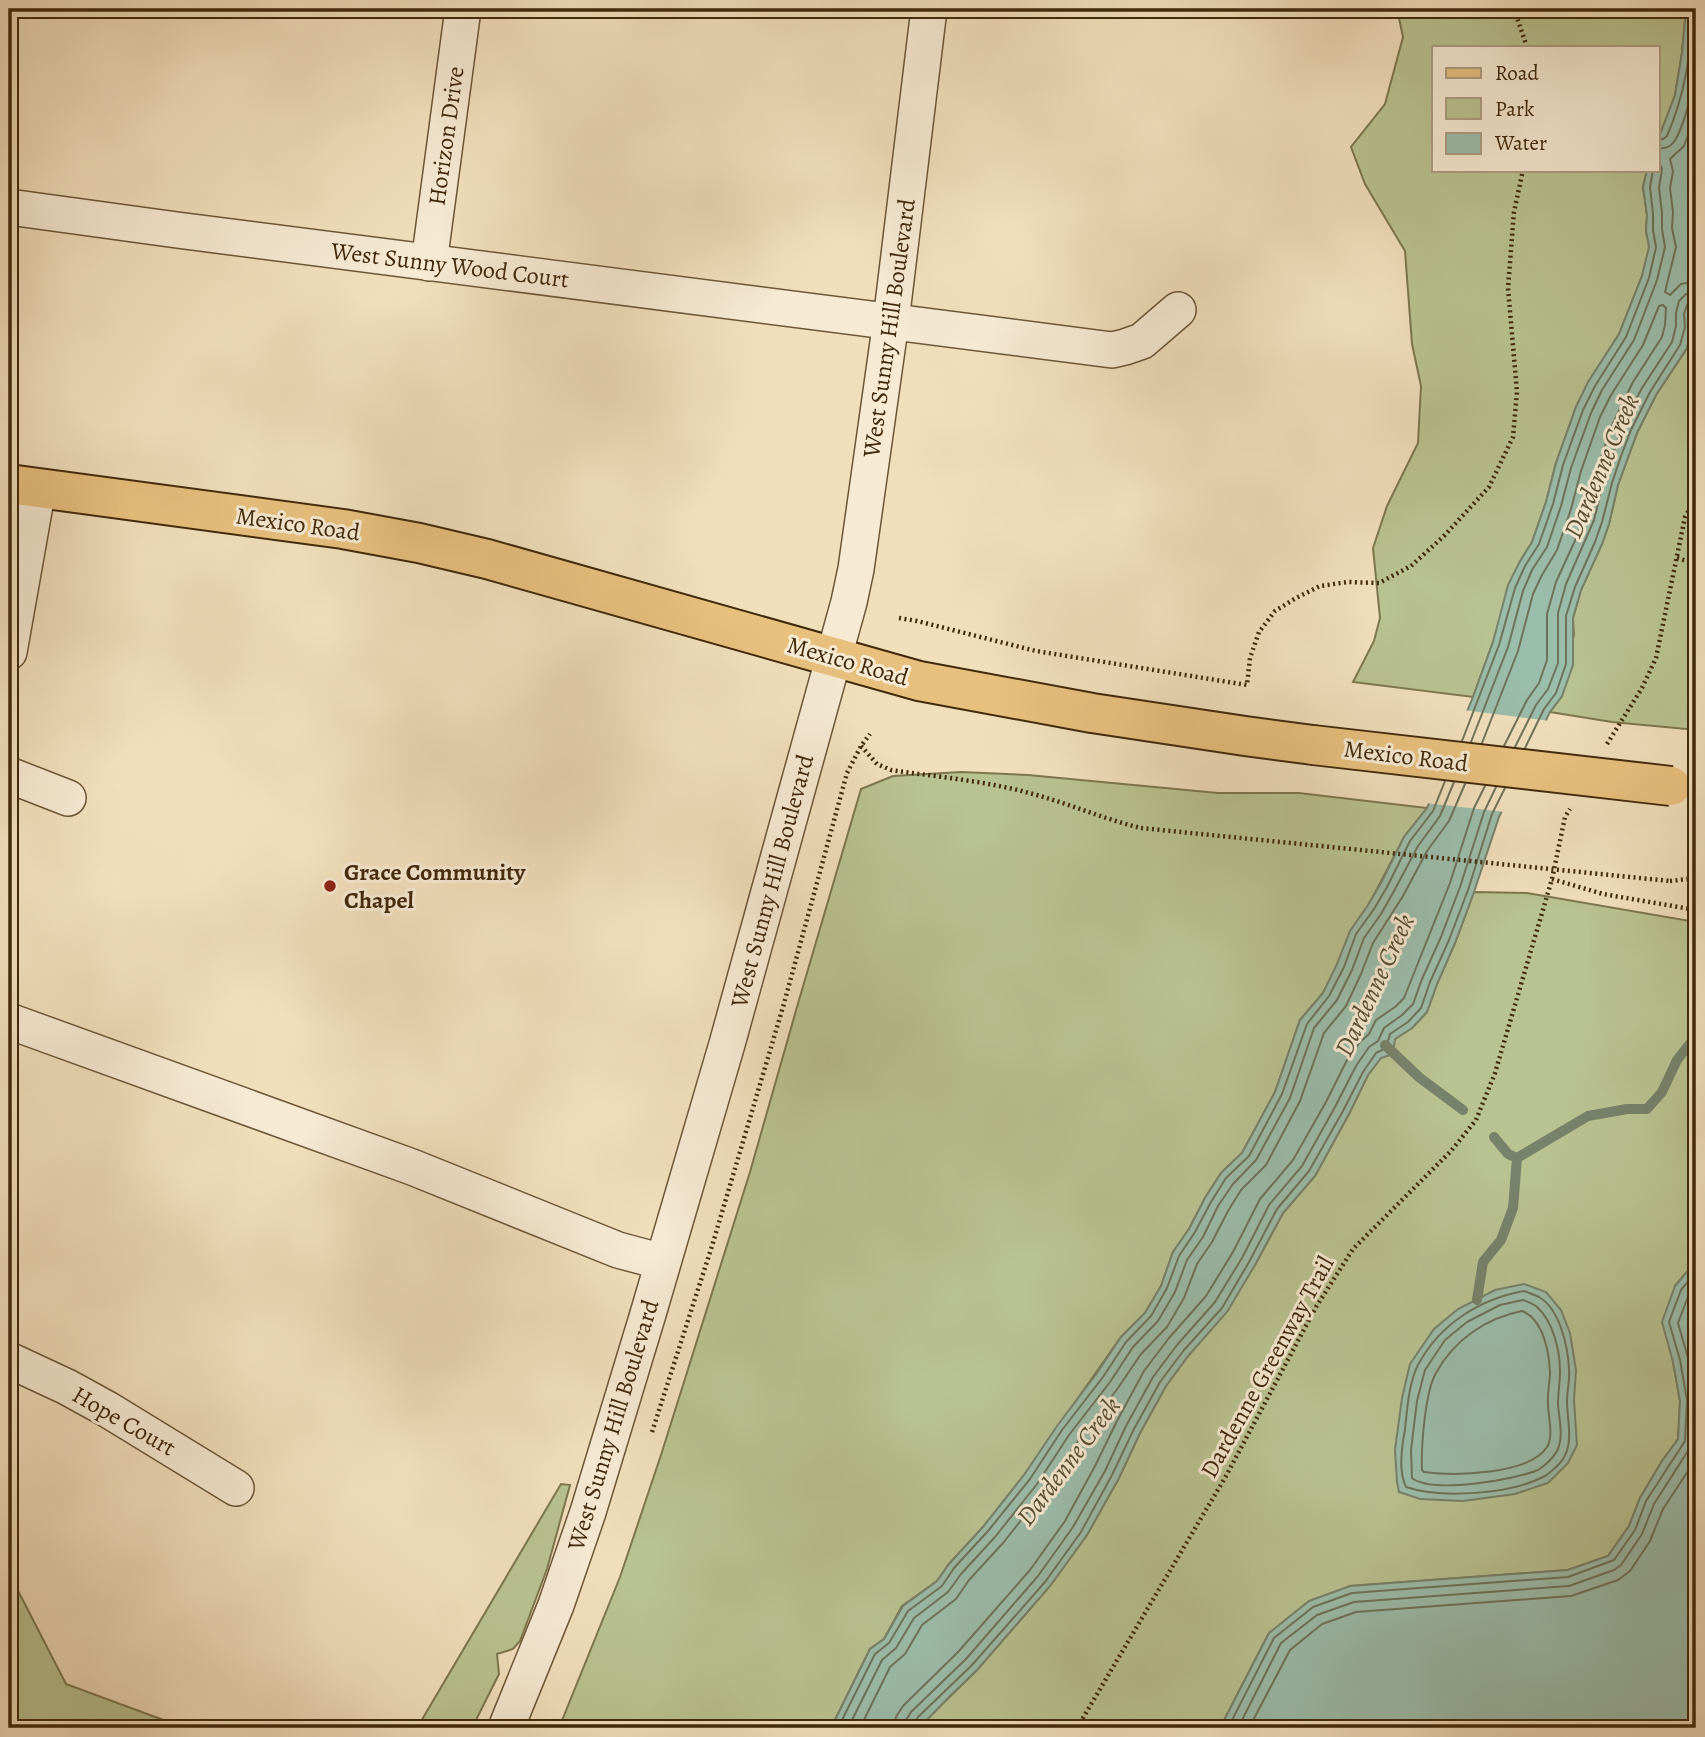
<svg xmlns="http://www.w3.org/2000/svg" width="1705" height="1737" font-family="Alegreya,serif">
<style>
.green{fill:#b9c291;stroke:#7c764e;stroke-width:2}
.water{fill:#9bbdab;stroke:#77826b;stroke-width:2}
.pier{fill:#f1dfbc}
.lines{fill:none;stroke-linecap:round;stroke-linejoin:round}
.shore{stroke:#6e735b;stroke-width:2}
.stream{stroke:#77826b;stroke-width:10}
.minor-casing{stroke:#6c5637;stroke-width:38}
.major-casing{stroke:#40290b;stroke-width:42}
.path{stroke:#40290b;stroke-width:4.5;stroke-dasharray:2 3.5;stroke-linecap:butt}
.minor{stroke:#f6ead3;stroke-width:35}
.major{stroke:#e8c07e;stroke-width:38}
.major-bridge-casing{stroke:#40290b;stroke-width:42;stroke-linecap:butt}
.path-bridge{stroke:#40290b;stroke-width:4.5;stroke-dasharray:2 3.5;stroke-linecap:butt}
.major-bridge{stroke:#e8c07e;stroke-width:38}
.poi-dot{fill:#8f2418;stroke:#f6ead3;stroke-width:2.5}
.labels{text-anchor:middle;stroke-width:6;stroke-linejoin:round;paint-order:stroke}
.street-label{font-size:24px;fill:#40290b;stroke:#f6ead3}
.poi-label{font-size:24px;font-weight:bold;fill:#40290b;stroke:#f6ead3;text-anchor:start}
.water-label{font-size:26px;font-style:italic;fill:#574e33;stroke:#f6ead3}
</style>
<rect width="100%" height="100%" fill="#f1dfbc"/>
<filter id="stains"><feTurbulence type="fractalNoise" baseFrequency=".00286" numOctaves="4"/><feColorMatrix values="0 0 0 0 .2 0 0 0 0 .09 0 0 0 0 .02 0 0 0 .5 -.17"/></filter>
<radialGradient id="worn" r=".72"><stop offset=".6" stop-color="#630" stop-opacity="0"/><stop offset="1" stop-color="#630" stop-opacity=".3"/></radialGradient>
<!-- green -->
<path class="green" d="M1397,9H1686L1682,53L1675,95L1658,140V47H1434V170H1647L1643,187L1647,215L1646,231L1650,247L1642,276L1619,334L1589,382L1576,407L1556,463L1546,502L1532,542L1519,563L1493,642L1473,697L1353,682L1374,641L1380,618L1373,548L1387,506L1418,443L1421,386L1412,344L1405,251L1365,184L1351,147L1385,104L1403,37Z
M1696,296V730L1612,722L1550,712L1562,696L1574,634L1573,618L1581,590L1602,544L1609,524L1618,485L1637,433L1656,395L1687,348L1692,328L1691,315Z
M961,772L1028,775L1218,793H1299L1427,808L1404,837L1323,993L1300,1020L1275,1092L1242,1153L1221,1173L1205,1198L1189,1229L1173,1252L1161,1286L1145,1313L1121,1337L1024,1475L983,1527L949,1564L937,1581L902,1606L884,1639L870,1649L831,1728H559L620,1577L661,1455L750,1172L799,1000L861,789L893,776Z
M1474,892L1527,893L1696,922V1261L1675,1286L1673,1362L1680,1401L1678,1439L1662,1461L1640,1498L1629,1526L1608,1556L1568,1570L1350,1586L1269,1633L1220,1728H919L924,1722L977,1670L1050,1586L1087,1535L1119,1478L1140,1433L1166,1386L1255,1265L1283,1213L1315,1176L1349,1114L1368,1075L1395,1039L1412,1028L1427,1012L1437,984L1455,943Z
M561,1484L570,1485L547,1569L520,1641L513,1649L497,1654L499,1674L472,1728H417Z
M9,1579L13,1581L66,1684L185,1728H9Z"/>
<!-- water -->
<path class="water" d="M1686,9H1696V296L1691,315L1692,328L1687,348L1656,395L1637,433L1618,485L1609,524L1602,544L1581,590L1573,618V665L1562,696L1550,712L1499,817L1474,892L1455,943L1437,984L1427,1012L1412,1028L1395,1039L1393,1054L1381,1058L1368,1075L1349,1114L1315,1176L1283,1213L1255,1265L1227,1312L1189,1355L1166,1386L1140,1433L1119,1478L1087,1535L1050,1586L977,1670L950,1696L919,1728H831L870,1649L884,1639L903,1606L937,1581L949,1564L983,1527L1024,1475L1057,1426L1097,1373L1121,1337L1145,1313L1161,1286L1173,1252L1189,1229L1205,1198L1221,1173L1242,1153L1275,1092L1300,1020L1323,993L1337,964L1350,931L1368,905L1381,883L1404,837L1427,808L1473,697L1493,642L1508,585L1519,563L1532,542L1546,502L1556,463L1576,407L1588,382L1619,334L1642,276L1649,247L1646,231L1647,215L1643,187L1647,170H1658V140L1675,95L1682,53Z
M1696,1261V1728H1220L1269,1633L1309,1601L1350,1586L1568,1570L1608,1556L1629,1526L1640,1498L1662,1461L1678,1439L1680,1401L1673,1362L1662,1322L1675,1286Z
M1524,1284L1546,1292L1561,1310L1570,1333L1576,1370L1574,1400L1577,1445L1568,1463L1548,1483L1515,1494L1463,1501L1420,1499L1399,1492L1397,1482L1395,1450L1402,1398L1410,1364L1434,1329L1458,1309L1495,1290Z"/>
<!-- pier -->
<path class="pier" d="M1463,710L1550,721L1505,812L1425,803Z"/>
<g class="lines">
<!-- shore -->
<path class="shore" d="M1696,114L1684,146L1670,159L1673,171L1670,188L1673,212L1672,228L1676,247L1665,292L1670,295L1681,284L1696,281
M1658,140L1663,139L1667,136C1685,94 1691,54 1693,9
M1658,149C1664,148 1669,148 1673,143C1684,129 1694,85 1696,68
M1462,741L1499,645L1515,588L1525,566L1539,544L1553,504L1563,465L1583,410L1595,386L1626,337L1649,278L1656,247L1653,230V214L1650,187L1653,170
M1471,742L1508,647L1523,591L1532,570L1547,547L1561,506L1571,468L1591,413L1602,390L1634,340L1657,280L1665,247L1662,229V213L1659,188L1662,169L1658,160
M1482,743L1518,651L1533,594L1542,575L1557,550L1571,509L1581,471L1600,417L1611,395L1643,345L1659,306L1663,305L1666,308L1665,325L1662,337L1633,382L1613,423L1594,477L1584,516L1578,534L1556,582L1547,614V660L1539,683L1527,700L1504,746
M1515,747L1536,705L1548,689L1558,663V613L1566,584L1594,520L1604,480L1622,427L1642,388L1672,342L1676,326V313L1679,301L1686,294L1696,291
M1525,748L1544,709L1556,693L1566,664V616L1575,587L1595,542L1602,522L1612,483L1621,456L1631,430L1650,392L1680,345L1685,327L1684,314L1687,305L1691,301L1696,300
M1524,1291C1529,1293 1535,1295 1539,1297C1560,1309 1568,1347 1569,1369C1570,1380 1567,1391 1567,1401C1567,1420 1574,1442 1563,1459C1559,1465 1549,1474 1543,1477C1510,1494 1442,1499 1406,1487C1398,1471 1402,1446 1405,1429C1407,1410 1409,1382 1418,1365C1439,1325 1479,1299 1524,1291Z
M1523,1300C1528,1302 1534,1304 1537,1307C1553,1321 1560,1351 1560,1371C1560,1382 1558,1393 1558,1404C1559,1419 1564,1437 1557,1451C1553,1458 1544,1466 1538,1470C1514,1480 1432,1494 1412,1478L1411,1450L1417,1401L1425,1370L1445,1340L1467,1322L1500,1305Z
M1522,1311C1543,1319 1549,1351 1550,1372C1550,1383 1547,1393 1548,1404C1548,1416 1554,1436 1547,1447C1529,1475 1454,1476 1424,1472L1422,1470C1421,1447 1425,1392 1436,1373C1454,1340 1486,1318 1522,1311Z
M838,1728L875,1654L889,1643L908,1611L942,1586L954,1568L988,1531L1030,1479L1062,1430L1103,1377L1126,1342L1151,1316L1167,1288L1179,1256L1195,1232L1211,1202L1226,1178L1249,1156L1282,1094L1307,1024L1329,996L1344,967L1356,934L1374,909L1387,887L1410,841L1433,811L1445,781
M848,1728L882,1660L896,1648L914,1618L948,1592L961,1574L995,1537L1037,1484L1069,1435L1110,1382L1133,1347L1158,1321L1175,1292L1187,1260L1203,1237L1218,1206L1233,1184L1256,1160L1290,1098L1314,1028L1337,1000L1352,970L1364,938L1381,914L1394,891L1418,846L1440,816L1454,782
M860,1728L890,1667L905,1654L922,1625L956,1599L969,1580L1003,1543L1045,1490L1078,1441L1118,1388L1141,1354L1167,1327L1184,1298L1197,1264L1212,1242L1228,1211L1241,1190L1266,1165L1300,1101L1324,1033L1346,1006L1361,974L1373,943L1403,896L1427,851L1449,821L1465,784
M894,1728L896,1717L903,1706L959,1651L1030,1570L1065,1521L1095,1466L1117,1421L1144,1371L1169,1338L1206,1296L1233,1252L1260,1199L1293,1160L1326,1102L1347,1060L1360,1042L1369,1034L1376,1020L1395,1007L1404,998L1450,883L1474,808L1485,786
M905,1728L906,1720L911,1712L966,1659L1038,1576L1073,1527L1105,1471L1126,1426L1153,1377L1177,1345L1215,1302L1242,1258L1269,1205L1302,1166L1335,1107L1356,1066L1369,1047L1378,1041L1384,1028L1402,1015L1413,1004L1422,979L1441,937L1460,887L1484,812L1496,787
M914,1728V1723L918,1717L972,1665L1045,1582L1081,1532L1112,1475L1134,1429L1160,1382L1184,1350L1222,1308L1249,1262L1277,1209L1309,1171L1343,1111L1363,1072L1376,1053L1386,1048L1390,1034L1408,1022L1421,1008L1430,982L1449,940L1468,890L1492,814L1505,788
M1228,1728L1274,1638L1313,1607L1352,1593L1568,1577L1614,1560L1635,1530L1646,1501L1685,1441L1687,1400L1680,1360L1669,1322L1681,1290L1696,1272
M1238,1728L1281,1643L1317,1615L1354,1602L1569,1586L1614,1570L1621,1565L1642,1534L1654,1504L1693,1443L1695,1399L1688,1358L1678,1323L1689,1294L1696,1286
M1249,1728L1290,1650L1322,1624L1356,1612L1571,1596L1618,1580L1630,1571L1650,1541L1663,1509L1696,1459"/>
<!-- stream -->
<path class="stream" d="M1385,1045L1420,1078L1463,1110
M1494,1137L1508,1154L1517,1158L1588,1116L1627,1109H1647L1662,1092L1677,1060L1696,1036
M1477,1300L1483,1262L1501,1240L1513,1208L1517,1158"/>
<defs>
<path id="minor" d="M9,207L177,230L1112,350L1125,347L1142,341L1178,310
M429,263L463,9
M9,652L38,488
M9,775L68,798
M9,1021L412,1167L618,1250L663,1262
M9,1360L67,1387L107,1409L236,1488
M506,1728L556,1605L588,1512L648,1314L727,1044L849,602L856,569L891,321L929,9"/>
<path id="major" d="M9,484L343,529L419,543L487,559L919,681L1092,713L1245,736L1313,745"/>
</defs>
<!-- minor casing -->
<use href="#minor" class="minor-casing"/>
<!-- major casing -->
<use href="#major" class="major-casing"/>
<!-- path -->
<path class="path" d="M1514,9L1527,47
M1677,558L1696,564
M899,618L917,621L1036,651L1247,685L1250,658L1259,632L1275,611L1296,598L1320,586L1348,582L1379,583L1411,566L1444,536L1489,487L1513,437L1517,392L1508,288L1514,212L1523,170
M1607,744L1642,688L1656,658L1685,517L1696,498
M861,746L877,764L891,770C938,777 987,781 1033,794C1070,804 1104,819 1141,828
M1552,879L1603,894L1696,910
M1670,881L1696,878
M652,1432L712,1246L783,1007L847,773L861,746L870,734
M1077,1728L1226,1476L1316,1307L1353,1249L1451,1151L1476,1120L1495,1073L1552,879L1565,817L1570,809"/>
<!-- minor -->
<use href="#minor" class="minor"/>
<!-- major -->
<use href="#major" class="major"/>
<defs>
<path id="major-bridge" d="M1313,745L1671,786"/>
</defs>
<!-- major-bridge casing -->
<use href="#major-bridge" class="major-bridge-casing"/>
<!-- path-bridge -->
<path class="path-bridge" d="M1141,828L1670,881"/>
<!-- major-bridge -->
<use href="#major-bridge" class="major-bridge"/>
</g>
<!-- markers -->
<circle class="poi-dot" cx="330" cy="886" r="7"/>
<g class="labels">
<!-- street labels -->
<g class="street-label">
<text transform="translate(446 136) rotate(-82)" y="8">Horizon Drive</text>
<text transform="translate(450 265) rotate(7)" y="8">West Sunny Wood Court</text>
<text transform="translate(889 328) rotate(-82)" y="8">West Sunny Hill Boulevard</text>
<text transform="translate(298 524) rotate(8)" y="8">Mexico Road</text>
<text transform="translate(848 661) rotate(16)" y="8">Mexico Road</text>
<text transform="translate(1406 756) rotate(7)" y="8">Mexico Road</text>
<text transform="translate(772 881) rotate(-75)" y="8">West Sunny Hill Boulevard</text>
<text transform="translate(1267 1367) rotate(-61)" y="8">Dardenne Greenway Trail</text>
<text transform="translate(124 1421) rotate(30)" y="8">Hope Court</text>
<text transform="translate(613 1425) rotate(-73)" y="8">West Sunny Hill Boulevard</text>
</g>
<!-- poi labels -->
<g class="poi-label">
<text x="344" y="880">Grace Community<tspan x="344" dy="28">Chapel</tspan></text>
</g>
<!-- water labels -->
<g class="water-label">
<text transform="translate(1601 466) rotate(-67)" y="9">Dardenne Creek</text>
<text transform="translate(1374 985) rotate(-65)" y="9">Dardenne Creek</text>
<text transform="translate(1068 1461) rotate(-53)" y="9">Dardenne Creek</text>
</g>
</g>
<!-- margin -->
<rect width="1705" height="1737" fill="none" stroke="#f1dfbc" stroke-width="35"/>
<rect x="10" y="10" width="1684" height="1716" fill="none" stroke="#40290b" stroke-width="3.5"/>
<rect x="18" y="18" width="1670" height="1702" fill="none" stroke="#40290b" stroke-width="2"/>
<!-- legend -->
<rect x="1432" y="46" width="228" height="126" fill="#f6ead3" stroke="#ad9d83" stroke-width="2"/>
<rect x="1446" y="68" width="35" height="10" fill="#e8c07e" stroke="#ad9d83" stroke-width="2"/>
<text x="1495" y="80" font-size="21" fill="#40290b">Road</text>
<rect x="1446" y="98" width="35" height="21" fill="#b9c291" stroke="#ad9d83" stroke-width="2"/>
<text x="1495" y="116" font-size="21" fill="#40290b">Park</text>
<rect x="1446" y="133" width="35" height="21" fill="#9bbdab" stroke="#ad9d83" stroke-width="2"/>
<text x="1495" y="150" font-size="21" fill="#40290b">Water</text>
<rect width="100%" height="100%" filter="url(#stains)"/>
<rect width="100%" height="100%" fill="url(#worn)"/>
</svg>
